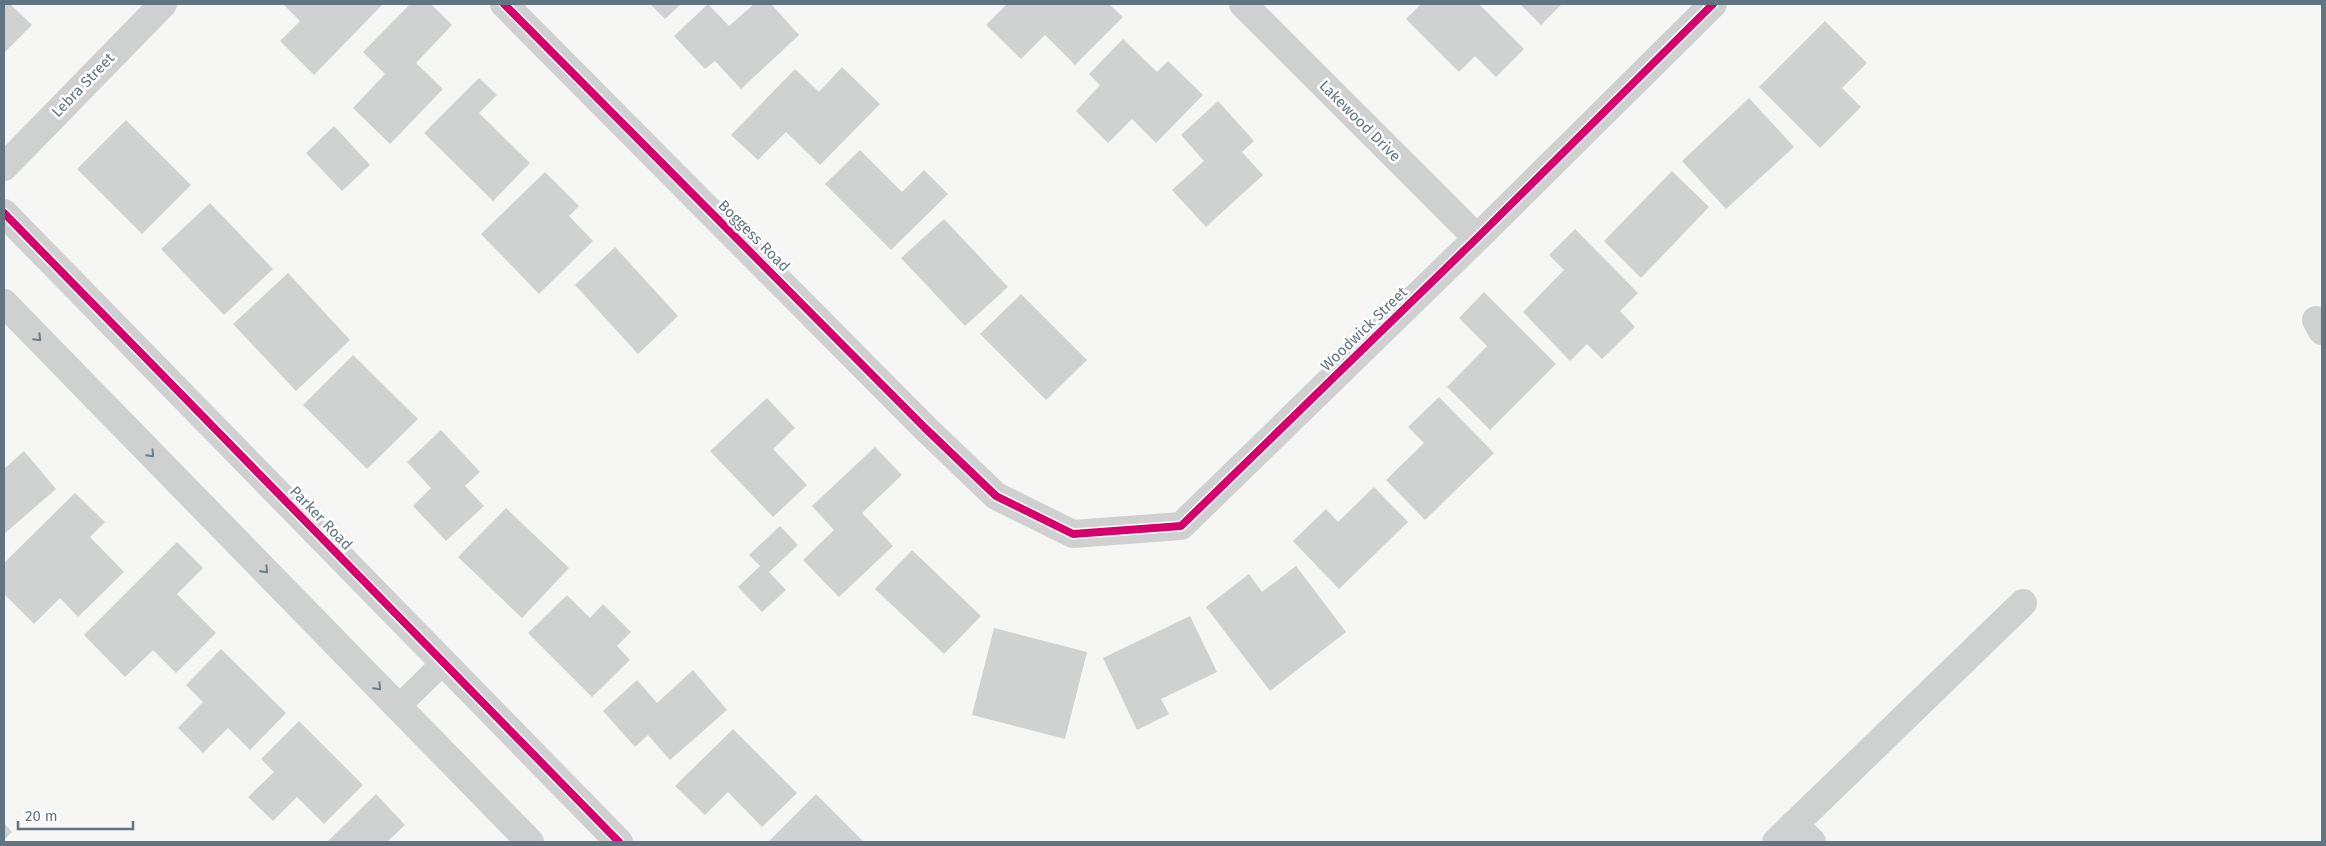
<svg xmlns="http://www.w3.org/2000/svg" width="2326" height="846" font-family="'Fira Sans',sans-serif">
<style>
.building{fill:#d0d1d1}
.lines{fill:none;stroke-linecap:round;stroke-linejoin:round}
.service{stroke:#cfd1d1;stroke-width:24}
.minor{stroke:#cfd1d1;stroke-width:28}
.tertiary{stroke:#cfd1d1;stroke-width:28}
.cycleway-casing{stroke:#fff;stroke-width:11}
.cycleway{stroke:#d6006c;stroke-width:8}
.oneway{stroke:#6b7e89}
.labels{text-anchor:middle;stroke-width:5;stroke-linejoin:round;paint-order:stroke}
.street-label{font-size:15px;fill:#607581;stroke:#fff}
</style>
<rect width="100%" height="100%" fill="#f6f6f5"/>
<!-- building -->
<path class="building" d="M4,4H10L32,25L4,53Z
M283,4H381L382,5L314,75L280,41L300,21Z
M410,4H431L452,25L416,63L443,89L390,144L353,108L385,74L363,52Z
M650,4H681L665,19Z
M708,4L729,26L754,4H771L799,35L741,89L715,61L705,69L674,36Z
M1007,4H1109L1123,17L1075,65L1045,35L1021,59L986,25Z
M1421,4H1479L1524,49L1496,77L1475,56L1459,72L1406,19Z
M1520,4H1562L1541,25Z
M1825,21L1867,63L1842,88L1861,107L1820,148L1759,87Z
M1123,39L1157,72L1168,61L1203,95L1156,143L1132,119L1108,143L1076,111L1100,85L1089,74Z
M842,67L880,104L820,165L786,132L758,160L731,135L795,69L819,92Z
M479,78L497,95L479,113L530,163L493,201L424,133Z
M1749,98L1794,147L1726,209L1682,161Z
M1218,101L1254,141L1242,152L1263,175L1206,227L1172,190L1204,161L1181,135Z
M126,120L191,185L142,234L77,169Z
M334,126L370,165L342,191L306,153Z
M860,150L902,192L924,170L948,194L891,250L825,184Z
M1672,171L1709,207L1641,278L1604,241Z
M545,172L579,206L569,216L593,241L539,294L481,234Z
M210,203L273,269L224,315L161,249Z
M944,219L1008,287L965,326L901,258Z
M1575,229L1638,293L1620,311L1635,327L1602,359L1587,344L1570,361L1523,312L1564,270L1549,255Z
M615,247L678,316L638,354L575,285Z
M288,273L350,340L296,391L233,324Z
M1484,292L1556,364L1490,430L1447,387L1487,346L1459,318Z
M1021,294L1087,360L1046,400L980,334Z
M353,355L418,419L367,469L303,405Z
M1439,397L1494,453L1425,520L1386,480L1424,443L1408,427Z
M767,398L795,428L773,449L807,485L773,517L710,451Z
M441,430L480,472L465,486L484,506L446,541L413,506L431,488L407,462Z
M875,447L902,475L862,513L893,546L839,597L803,560L834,530L812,506Z
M24,451L56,489L4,534V469Z
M1374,487L1408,522L1339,589L1293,541L1326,509L1338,522Z
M75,493L105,522L90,537L124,572L78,617L60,598L34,624L4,594V563Z
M506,508L569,568L522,618L458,557Z
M780,526L798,545L769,572L786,590L762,612L738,587L760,566L749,555Z
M177,542L203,568L177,594L216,633L176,673L153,650L125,677L84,635Z
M912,550L981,616L944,654L875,589Z
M1296,566L1346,632L1270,691L1206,607L1249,574L1262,592Z
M567,595L590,618L603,604L631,632L617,646L630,660L592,697L528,633Z
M1190,616L1217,672L1161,699L1169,714L1137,730L1103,658Z
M994,628L1087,652L1065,739L972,715Z
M221,649L286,713L250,750L228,728L203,753L178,728L203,702L186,685Z
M693,670L727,710L670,760L648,735L635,747L603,711L637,680L657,703Z
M299,721L363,785L324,824L297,797L273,821L248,797L274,772L261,759Z
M733,729L797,793L762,827L728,792L705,815L675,786Z
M376,794L405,825L387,842H327Z
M816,794L864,842H768Z
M4,823L12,832L4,840Z"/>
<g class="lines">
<!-- service -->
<path class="service" d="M398,707L443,663"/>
<!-- minor -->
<path class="minor" d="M504,4L925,428L996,496L1073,534L1181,526L1477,238L1713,4
M1243,4L1477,238
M4,167L163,4
M2316,320L2322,331
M1794,824L1812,842
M1776,842L2023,603"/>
<!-- tertiary -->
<path class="tertiary" d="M4,213L619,842
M4,303L530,842"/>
<defs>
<path id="cycleway" d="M504,4L925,428L996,496L1073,534L1181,526L1477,238L1713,4
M4,213L619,842"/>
</defs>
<!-- cycleway casing -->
<use href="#cycleway" class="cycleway-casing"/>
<!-- cycleway -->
<use href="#cycleway" class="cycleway"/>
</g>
<!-- one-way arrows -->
<defs><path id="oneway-chevron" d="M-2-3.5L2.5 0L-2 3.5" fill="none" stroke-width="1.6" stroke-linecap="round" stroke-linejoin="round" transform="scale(1.25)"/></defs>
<g class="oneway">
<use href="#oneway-chevron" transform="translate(38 338) rotate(46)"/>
<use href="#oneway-chevron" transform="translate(151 454) rotate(46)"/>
<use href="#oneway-chevron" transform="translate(265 570) rotate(46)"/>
<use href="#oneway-chevron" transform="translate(378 687) rotate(46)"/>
</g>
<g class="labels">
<!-- street labels -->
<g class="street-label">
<text transform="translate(83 85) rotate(-46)" y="5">Lebra Street</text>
<text transform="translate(1360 121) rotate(45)" y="5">Lakewood Drive</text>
<text transform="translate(754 236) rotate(45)" y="5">Boggess Road</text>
<text transform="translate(1364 329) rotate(-44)" y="5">Woodwick Street</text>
<text transform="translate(321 518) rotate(46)" y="5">Parker Road</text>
</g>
</g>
<!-- border -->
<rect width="2326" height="846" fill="none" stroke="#607581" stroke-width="10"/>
<!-- scale -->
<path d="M18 821v8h115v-8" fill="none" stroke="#607581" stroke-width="2.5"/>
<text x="25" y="821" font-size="15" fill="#607581" stroke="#ffffff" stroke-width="4" paint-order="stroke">20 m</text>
</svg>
